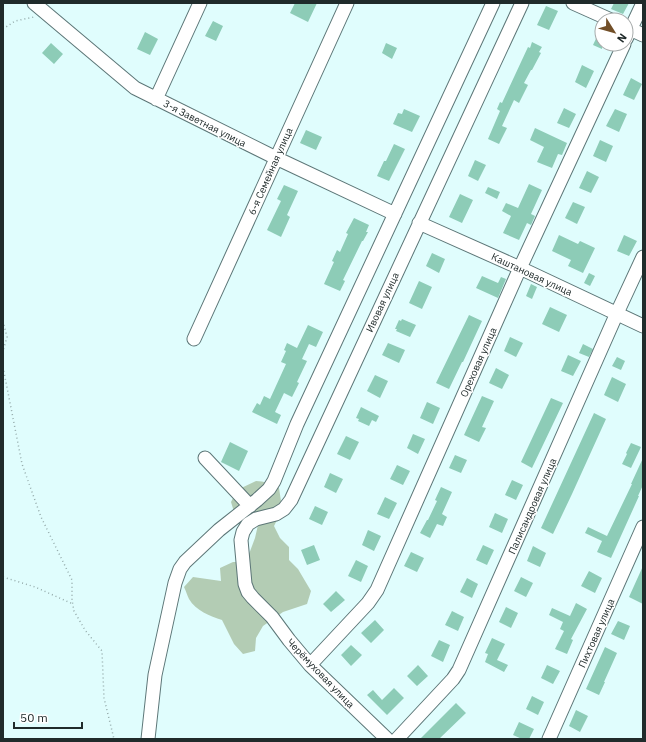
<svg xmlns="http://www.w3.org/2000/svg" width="646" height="742" font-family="'IBM Plex Sans',sans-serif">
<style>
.green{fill:#b3ccb4}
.building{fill:#8dccb7}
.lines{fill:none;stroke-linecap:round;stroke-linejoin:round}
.minor-casing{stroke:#5c7677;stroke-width:15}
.path{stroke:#95abab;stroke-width:1.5;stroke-dasharray:1 3;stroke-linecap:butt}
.minor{stroke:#fff;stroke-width:13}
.labels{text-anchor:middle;stroke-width:3;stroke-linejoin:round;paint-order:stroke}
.street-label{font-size:10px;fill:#202b2b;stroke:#fff}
</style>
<rect width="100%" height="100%" fill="#e0fdfd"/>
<!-- green -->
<path class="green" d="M256,481C264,481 272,484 279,488L281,501L280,514L274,526L280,538L289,547V560L298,569L311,591L307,604L283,612L263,626L256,638L255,651L243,654L234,644L222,620C210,616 196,611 189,599C187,595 186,591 184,587L193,577L221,581L220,568L233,562H246L255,538L258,525L235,515L231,502L237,490Z"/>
<!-- building -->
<path class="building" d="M295,3H317L308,22L290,13Z
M614,3H629L623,14L611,9Z
M546,6L558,11L549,30L537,25Z
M213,21L223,26L216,41L205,36Z
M602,26V49L593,45Z
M145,32L158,39L150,55L137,49Z
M532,42L542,47L539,52L541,53L532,70H531L524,83L528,85L519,103L514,100L502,126L507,128L499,144L488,139L500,111L497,109L500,102L502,103L528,47L530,48Z
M51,43L63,54L54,64L42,53Z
M386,43L397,48L392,59L382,53Z
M582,65L594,71L586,88L575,82Z
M631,78L642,84L634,100L623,95Z
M564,108L576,114L569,128L557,123Z
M404,109L420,116L412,132L393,124L398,113L402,114Z
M615,109L627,114L619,132L606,126Z
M535,128L567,143L562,155L558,154L552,168L537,162L544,147L530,140Z
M306,130L322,137L316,150L300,143Z
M600,140L613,146L606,162L593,156Z
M394,144L405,149L389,181L377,176L384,161H386Z
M475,160L486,165L478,181L468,176Z
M587,171L599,177L591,193L579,188Z
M529,184L542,190L531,214L535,216L531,225L527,223L519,240L503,233L511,216L502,211L506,203L518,208Z
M284,185L298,191L287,215L290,217L281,237L267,230L281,201L277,199Z
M488,187L500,192L497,199L485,193Z
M460,194L473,200L462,223L449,217Z
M573,202L585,207L577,224L565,218Z
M354,218L369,225L366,232H368L363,241H362L343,280L345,281L340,291L324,284L334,262L332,261L337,250L340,252L348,234L346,233Z
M559,235L578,244L580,241L595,248L583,273L568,266L571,260L552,251Z
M624,235L637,241L629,256L617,251Z
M432,253L445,259L439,273L426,266Z
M589,273L595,276L590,286L584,283Z
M482,276L498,283L501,277L506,279L498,298L476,288Z
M419,281L432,287L422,309L409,303Z
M531,284L537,287L532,299L526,296Z
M550,307L567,315L559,332L542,324Z
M469,315L482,321L463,362H462L449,389L436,383Z
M402,319L416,325L410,337L396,331L397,329H395L399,320L401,321Z
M308,325L323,332L316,347L309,344L302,359L307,361L297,382L299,383L292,397L284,393L275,412L281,415L277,424L252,412L257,403L260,405L264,396L270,399L286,364L281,362L286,351L284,350L287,343L297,348Z
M510,337L523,343L516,357L504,351Z
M388,343L405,350L399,363L382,355Z
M583,344L593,349L589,357L579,353Z
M568,355L581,361L573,376L561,371Z
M617,357L625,361L621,370L612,366Z
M496,368L509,375L502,389L489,383Z
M375,375L388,381L380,398L367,391Z
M612,377L626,384L618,402L604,395Z
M482,396L494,401L482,427L486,428L479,442L464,435Z
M551,398L563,403L532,468L521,462Z
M427,402L440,408L433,424L420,418Z
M361,407L379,416L376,422L372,420L369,426L358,421L359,419L356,418Z
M594,413L606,419L572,494L553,534L541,528Z
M413,434L425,439L418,454L407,448Z
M346,436L359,442L350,460L337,454Z
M230,442L248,451L239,471L221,462Z
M631,443L641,447L631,468L622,464L627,454L626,453Z
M455,455L467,460L461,473L449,468Z
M643,458V485L638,496H639L611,558L597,552L602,541L585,533L588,527L607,536L632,484H631Z
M397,465L410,471L403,485L390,479Z
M330,473L343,479L336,493L324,487Z
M512,480L523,485L516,500L505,495Z
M441,487L452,492L442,514L447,517L443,526L437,524L430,538L420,533L427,520H428L437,501L435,500Z
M385,497L397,503L389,519L377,514Z
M315,506L328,512L322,525L309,519Z
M495,513L508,519L502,533L489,527Z
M368,530L381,536L374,551L362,545Z
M314,545L320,560L307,565L301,550Z
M483,545L494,550L487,565L476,560Z
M533,546L546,553L540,567L527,561Z
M411,552L424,558L417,572L404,566Z
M356,560L368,566L361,582L348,576Z
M643,566V604L629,597Z
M589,571L602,578L595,593L581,586Z
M521,577L533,583L526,597L514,591Z
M467,578L478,584L472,598L460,592Z
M336,591L345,600L331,612L323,604Z
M576,603L587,609L571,639L573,640L567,654L555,649L564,631L560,629L563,622L549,615L552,608L570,616Z
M506,607L518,613L511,628L499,622Z
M452,611L464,617L458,631L445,625Z
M375,620L384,630L371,643L361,633Z
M618,621L630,626L624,640L611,634Z
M492,638L505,644L497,660L508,665L504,672L485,662L488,654L485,653Z
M439,640L450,645L443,662L431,656Z
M351,645L362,655L351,666L341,655Z
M605,647L617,653L604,682H605L599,695L586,689Z
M418,665L428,676L417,686L407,676Z
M547,665L560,671L553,684L541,678Z
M394,688L404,698L387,715L367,695L373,690L382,700Z
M532,696L544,702L538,715L526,709Z
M456,703L466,713L439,739H420Z
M576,710L588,716L580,732L569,726Z
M519,722L534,729L529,739H522L513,735Z"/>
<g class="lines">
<defs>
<path id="minor" d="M34,3L135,88L276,158L395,214
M573,3L611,20
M626,27L643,35
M626,39L643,3
M156,99L200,3
M419,223L520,268L643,326
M194,339L347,3
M205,458L250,506
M310,665L368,603L377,590L520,268L624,44
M148,739L155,675L175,583L180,569L185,562L219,530L257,500L269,489L274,481L297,424L493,3
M387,739L310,665L289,640L272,617L253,598L248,592L245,584L241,540L243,532L248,524L256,519L276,514L284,509L291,500L522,3
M397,739L453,679L459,670L617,313L643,257
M549,739L643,527"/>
</defs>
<!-- minor casing -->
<use href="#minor" class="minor-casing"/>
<!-- path -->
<path class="path" d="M3,29L15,21L34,17
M3,321L7,337L3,351
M3,367L22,464L41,517L72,580V600L74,611L85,630L102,651L104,698L114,739
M3,577L35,587L73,604"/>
<!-- minor -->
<use href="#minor" class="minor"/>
</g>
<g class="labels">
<!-- street labels -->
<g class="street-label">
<text transform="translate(205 123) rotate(27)" y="4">3-я Заветная улица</text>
<text transform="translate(270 171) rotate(-66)" y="4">6-я Семейная улица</text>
<text transform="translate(532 274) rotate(25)" y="4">Каштановая улица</text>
<text transform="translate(382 302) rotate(-65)" y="4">Ивовая улица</text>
<text transform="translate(478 362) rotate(-66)" y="4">Ореховая улица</text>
<text transform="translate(532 506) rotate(-66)" y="4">Палисандровая улица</text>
<text transform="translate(596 633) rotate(-66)" y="4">Пихтовая улица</text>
<text transform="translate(321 673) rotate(46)" y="4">Черёмуховая улица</text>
</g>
</g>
<!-- border -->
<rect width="646" height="742" fill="none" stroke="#202b2b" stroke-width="8"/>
<!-- north arrow -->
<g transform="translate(614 32) rotate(127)"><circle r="19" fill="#ffffff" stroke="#a6aaaa"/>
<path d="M0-3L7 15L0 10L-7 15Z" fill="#724f28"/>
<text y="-6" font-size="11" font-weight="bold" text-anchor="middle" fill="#202b2b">N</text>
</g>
<!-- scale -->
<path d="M14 722v6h68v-6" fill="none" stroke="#202b2b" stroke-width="2"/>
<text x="20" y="722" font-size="12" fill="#202b2b" stroke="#ffffff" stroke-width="3" paint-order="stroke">50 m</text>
</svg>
